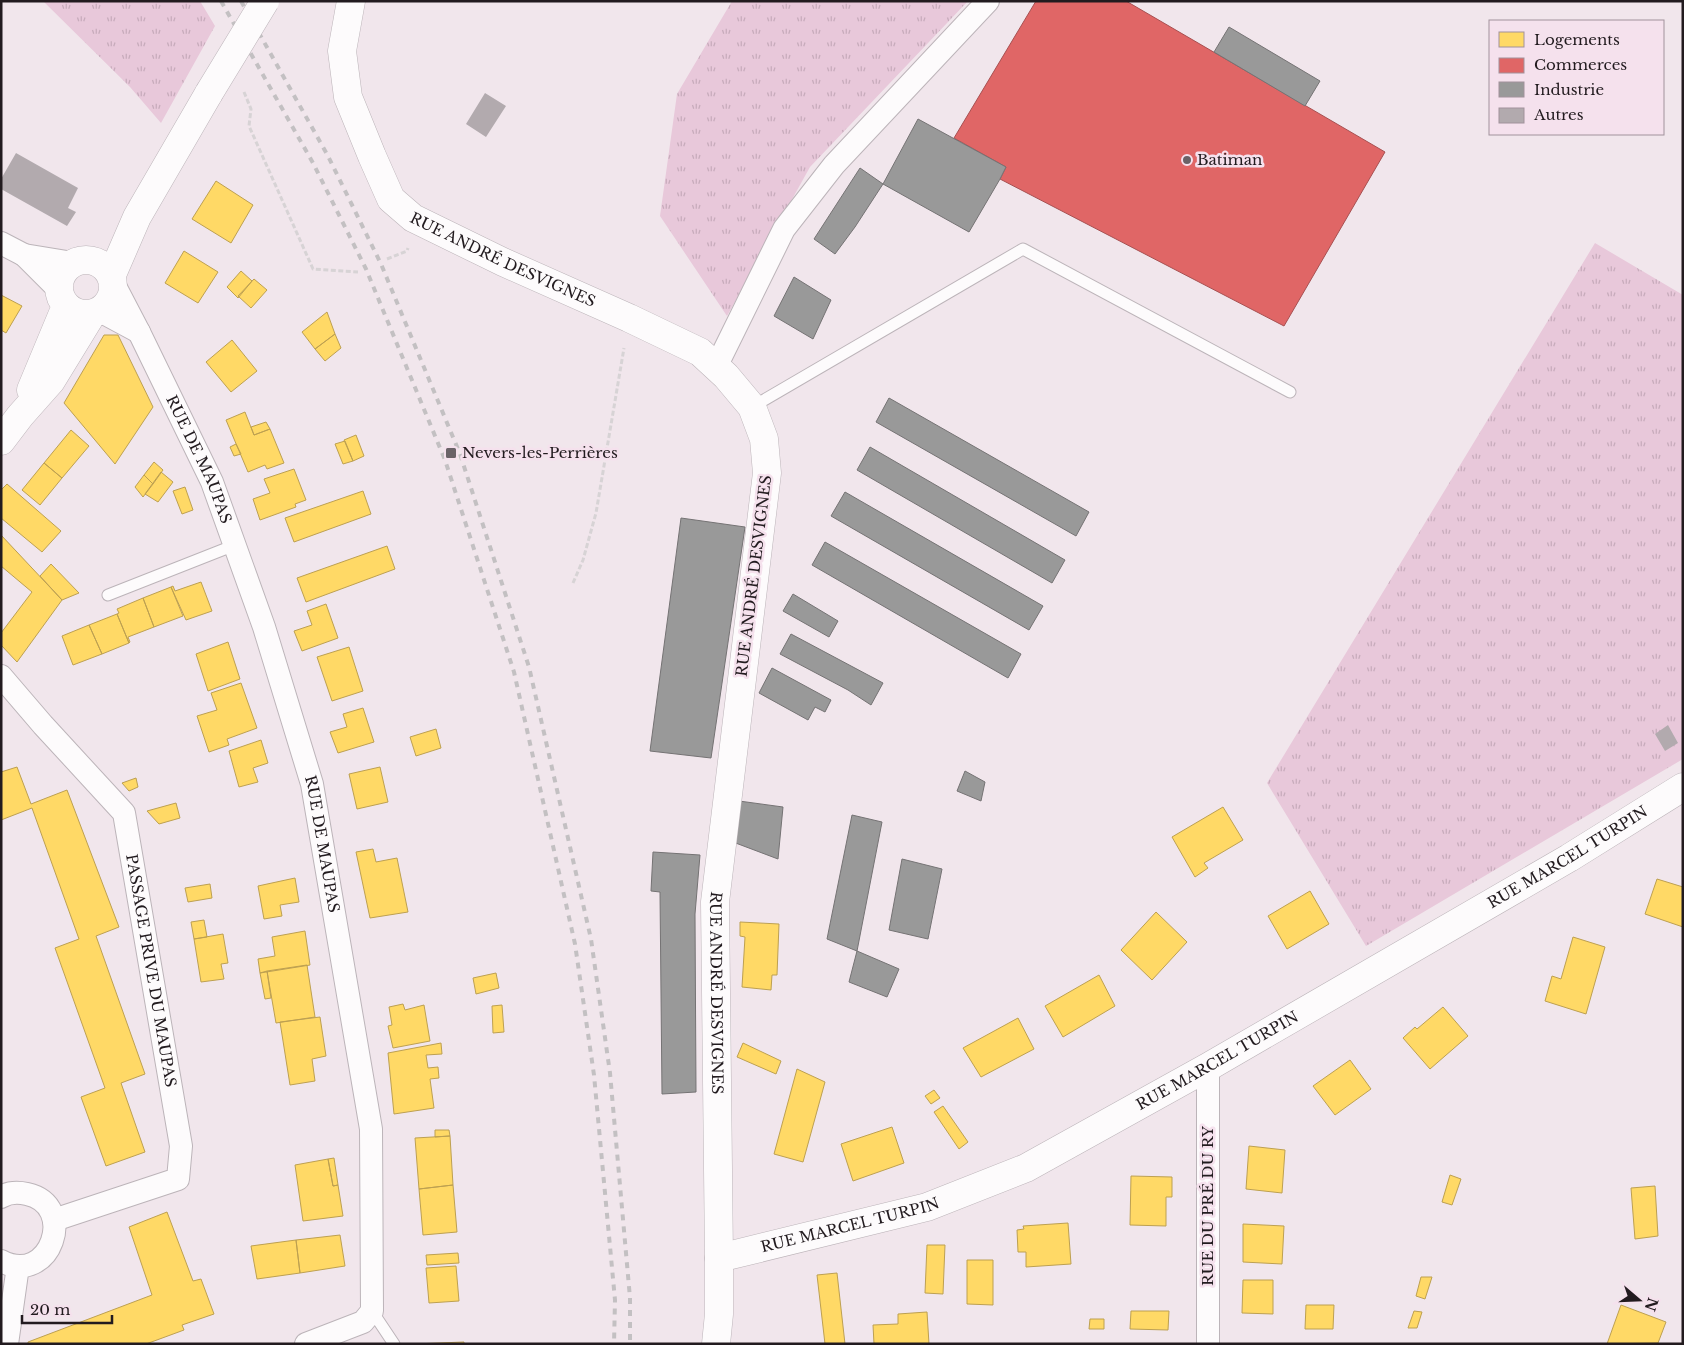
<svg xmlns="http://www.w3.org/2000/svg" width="1684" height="1345" font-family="'Libre Baskerville',serif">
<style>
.grass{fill:url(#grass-tufts)}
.homes{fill:#ffd966;stroke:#bda051}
.shops{fill:#e06666;stroke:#a75051}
.industry{fill:#999;stroke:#757374}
.building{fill:#b2aaae}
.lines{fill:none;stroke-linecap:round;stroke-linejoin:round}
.service-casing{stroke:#bcb4b9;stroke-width:13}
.minor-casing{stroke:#bcb4b9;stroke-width:24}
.tertiary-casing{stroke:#bcb4b9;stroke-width:29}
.secondary-casing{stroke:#bcb4b9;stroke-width:29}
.path{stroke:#d7d3d5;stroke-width:3;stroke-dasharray:5 2.5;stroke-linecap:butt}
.service{stroke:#fdfbfc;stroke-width:11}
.minor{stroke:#fdfbfc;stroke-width:22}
.tertiary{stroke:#fdfbfc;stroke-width:28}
.secondary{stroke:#fdfbfc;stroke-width:28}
.rail{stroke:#c3c0c2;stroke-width:4;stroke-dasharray:6 6;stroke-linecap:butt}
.secondary-bridge-casing{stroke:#bcb4b9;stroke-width:29;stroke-linecap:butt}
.secondary-bridge{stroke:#fdfbfc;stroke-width:28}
.poi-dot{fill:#6a6267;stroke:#f5e1ed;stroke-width:2}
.labels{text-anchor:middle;stroke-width:5;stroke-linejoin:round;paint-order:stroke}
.poi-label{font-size:15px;fill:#221b1f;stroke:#f5e1ed;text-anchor:start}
.street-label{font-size:15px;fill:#221b1f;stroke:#f5e1ed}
</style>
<defs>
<pattern id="grass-tufts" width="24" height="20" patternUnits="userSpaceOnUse" patternTransform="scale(1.25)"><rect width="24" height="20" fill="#e8c8da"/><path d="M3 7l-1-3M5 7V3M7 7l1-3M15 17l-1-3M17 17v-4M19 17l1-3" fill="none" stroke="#c7abbb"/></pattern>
</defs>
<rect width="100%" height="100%" fill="#f1e6ec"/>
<!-- grass -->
<path class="grass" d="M43,1H200L215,26L161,123L130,87Z
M732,1H968L810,167L727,316L660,216L677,94Z
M1595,243L1683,295V759L1366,946L1267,783Z"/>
<!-- homes -->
<path class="homes" d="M216,181L253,205L231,243L192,219Z
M184,251L218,272L198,303L165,283Z
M241,271L252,281L238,298L227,287Z
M254,279L267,290L251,308L238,296Z
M1,295L22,306L6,333L1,330Z
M327,312L335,334L315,349L302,332Z
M335,334L341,348L325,361L315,349Z
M104,335H118L153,407L115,464L64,403Z
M232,340L257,371L231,392L206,362Z
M245,412L254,435L270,429L284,463L267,469L265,465L248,472L226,420Z
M266,422L270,429L254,435L251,427Z
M71,430L89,446L62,478L44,463Z
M356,435L364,456L353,461L344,440Z
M345,441L353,461L343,464L335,444Z
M236,444L241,454L234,456L230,447Z
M154,462L163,470L153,484L144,475Z
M44,463L62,478L40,505L22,490Z
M294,469L306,500L295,504L296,507L260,520L253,499L270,493L264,479Z
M161,472L173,482L158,502L145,494Z
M144,475L153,484L143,497L135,487Z
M7,484L61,531L42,552L1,518V490Z
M185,487L193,510L182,514L173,491Z
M363,491L371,514L294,542L285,518Z
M1,535L62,600L17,662L1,645V633L32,592L1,566Z
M387,546L395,569L306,602L297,578Z
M51,564L79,593L62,600L40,576Z
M201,582L212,611L186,620L171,587L173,586L175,591Z
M171,587L183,616L154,627L143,598Z
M143,598L154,627L128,637L130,642L129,643L117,614L119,613L117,609Z
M326,604L338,638L302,651L294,631L312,625L307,611Z
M117,614L129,643L102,654L89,625Z
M89,625L102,654L73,665L62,636Z
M228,642L240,679L208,691L196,654Z
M349,647L363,691L332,701L317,657Z
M241,683L257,728L227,739L229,745L209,752L197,716L217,710L211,693Z
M363,708L374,742L338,753L330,732L347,727L343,714Z
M436,729L441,748L416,756L410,737Z
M261,740L268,763L253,768L258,782L239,787L229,751Z
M17,767L31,804L67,790L119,927L96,936L145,1074L121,1083L145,1152L106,1166L81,1097L105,1088L55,948L79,939L32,808L1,820V772Z
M380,767L388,802L357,809L349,774Z
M136,778L138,787L129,791L122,783Z
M176,803L180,818L159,824L147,811Z
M1223,807L1243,840L1204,863L1208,868L1195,877L1172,837Z
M373,849L376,862L397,858L408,912L370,918L356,852Z
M295,878L299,902L280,905L282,916L264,919L258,886Z
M1657,879L1683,887V927L1645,914Z
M210,884L212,898L188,902L185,888Z
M1310,891L1329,924L1287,949L1268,916Z
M1156,912L1187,942L1152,980L1121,950Z
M204,920L207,937L194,939L191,922Z
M740,922L779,924L777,975H772L771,990L742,987L745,937L740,936Z
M305,931L310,965L260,973L258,959L275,956L272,937Z
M223,934L228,963L221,964L224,979L201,982L194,939Z
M1573,937L1605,947L1586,1014L1545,1001L1552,976L1561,979Z
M307,965L315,1017L276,1023L267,971Z
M267,971L271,998L265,999L260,973Z
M496,973L499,988L476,994L473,978Z
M1099,975L1115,1006L1063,1037L1045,1006Z
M403,1004L405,1010L424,1005L430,1041L393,1048L388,1026L392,1025L389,1007Z
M502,1005L504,1032L493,1033L492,1006Z
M1443,1007L1468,1036L1430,1069L1403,1038L1415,1027L1417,1029Z
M320,1017L326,1056L312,1059L315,1081L290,1085L280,1022Z
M1018,1018L1034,1049L981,1077L963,1048Z
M441,1043L442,1054L426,1055L428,1068L438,1067L439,1078L430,1079L434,1108L394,1114L388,1053Z
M743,1043L781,1061L776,1074L737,1057Z
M1350,1060L1371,1089L1335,1115L1313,1086Z
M797,1069L825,1082L803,1162L774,1154Z
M934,1090L940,1098L931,1104L925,1096Z
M943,1106L968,1142L959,1149L934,1112Z
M892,1127L904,1163L853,1181L841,1144Z
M435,1130H449L450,1136L435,1137Z
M450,1136L453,1185L419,1189L415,1138Z
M1249,1146L1285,1150L1282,1193L1246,1189Z
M334,1158L338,1185L333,1186L328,1159Z
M328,1159L333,1186L338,1185L343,1216L303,1221L295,1165Z
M1450,1175L1461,1179L1452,1205L1442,1202Z
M1131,1176L1172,1177V1197H1166V1226L1130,1225Z
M453,1185L457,1232L423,1235L419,1189Z
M1655,1186L1658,1236L1635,1239L1631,1188Z
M167,1212L193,1281L201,1279L214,1314L182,1325L184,1330L146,1344H28V1342L152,1295L129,1227Z
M1068,1223L1071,1264L1026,1267V1252H1018L1017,1230L1024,1229L1023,1226Z
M1243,1224L1284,1226L1282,1264L1243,1262Z
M340,1235L345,1266L300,1273L296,1240Z
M296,1240L300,1273L257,1279L251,1246Z
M927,1245H945L943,1294L925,1293Z
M458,1253L459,1263L427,1265L426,1255Z
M967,1260H993V1305L967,1304Z
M456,1266L459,1301L429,1303L426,1268Z
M837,1273L845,1344H825L817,1275Z
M1421,1277H1432L1425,1299L1416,1296Z
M1243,1280H1273V1314L1242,1313Z
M1306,1305H1334L1333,1329H1305Z
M1621,1305L1666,1322L1658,1343L1607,1344Z
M1131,1311H1169L1168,1330L1130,1329Z
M1414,1311L1422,1312L1417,1328H1408Z
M927,1312L929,1344H874L873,1325L898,1324V1314Z
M1090,1319H1104V1329H1089Z
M464,1342V1344H414Z"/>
<!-- shops -->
<path class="shops" d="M1036,1H1126L1385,152L1284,326L1000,179L1006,167L954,138Z"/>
<!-- industry -->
<path class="industry" d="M1229,27L1320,81L1305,106L1214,52Z
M918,119L1006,167L1000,179L969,232L883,184Z
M860,168L883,184L855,227L835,254L814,239Z
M794,277L831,300L813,339L774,316Z
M889,398L1089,512L1076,536L876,422Z
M870,447L1065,560L1052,583L857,470Z
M845,492L1043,606L1029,630L831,516Z
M681,518L745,527L711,758L650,751Z
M825,542L1021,654L1008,678L812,565Z
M793,594L838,621L829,637L783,611Z
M791,634L883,683L871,705L848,690L780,654Z
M772,668L831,700L825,712L815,707L808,720L759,693Z
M965,771L985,782L981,801L957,791Z
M739,801L783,807L778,859L733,842Z
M852,815L882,822L857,951L827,939Z
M653,852L700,855L695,914L696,1092L662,1094L660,892L651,891Z
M902,859L942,869L928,939L889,930Z
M857,951L899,969L887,997L849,982Z"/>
<!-- building -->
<path class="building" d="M485,93L506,106L486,137L466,124Z
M16,153L78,188L68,208L76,212L67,226L1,189V179Z
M1668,725L1678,743L1665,751L1655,734Z"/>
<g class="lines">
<defs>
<path id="service" d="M752,407L1023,249L1290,392
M108,595L235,545
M372,1311L394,1344"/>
<g id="minor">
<path d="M1,243L24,255L59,290"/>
<path d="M24,255L73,263"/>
<path id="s1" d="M114,284L139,332L212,482L264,627L312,784L371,1129L372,1311L363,1322L306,1344"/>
<path d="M100,311L139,332"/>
<path d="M716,367L784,229L834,165L988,1"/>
<path id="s2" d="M1,676L43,725L124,813L181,1146L178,1179L54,1220"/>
<path d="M1,1197C9,1192 18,1192 27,1194C78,1205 51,1287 1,1261"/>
<path d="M7,1344L18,1266"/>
<path d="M1208,1344V1067"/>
</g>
<g id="tertiary">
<path id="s3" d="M351,1L342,51L348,97L372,156L391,199L413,218L503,262L629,318L700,352L726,376L752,407L764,439L767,473L715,902L719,1258V1314L716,1344"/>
<path id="s4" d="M719,1258L927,1207L1026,1168L1208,1067L1569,858L1683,787"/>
</g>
<path id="secondary" d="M59 287a27 27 0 1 1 54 0a27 27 0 1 1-54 0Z
M111,277L137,217L209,93
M31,390L66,306
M1,441L20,416L51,381L92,314"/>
</defs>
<!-- service casing -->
<use href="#service" class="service-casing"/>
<!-- minor casing -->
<use href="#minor" class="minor-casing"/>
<!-- tertiary casing -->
<use href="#tertiary" class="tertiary-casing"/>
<!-- secondary casing -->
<use href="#secondary" class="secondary-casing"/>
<!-- path -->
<path class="path" d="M244,92L251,109L249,126L313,269L358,272
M387,259L407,251L408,248
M573,583L583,560L596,513L624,348"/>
<!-- service -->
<use href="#service" class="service"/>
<!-- minor -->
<use href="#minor" class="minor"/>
<!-- tertiary -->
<use href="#tertiary" class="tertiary"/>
<!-- secondary -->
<use href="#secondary" class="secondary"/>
<!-- rail -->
<path class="rail" d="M221,1L313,163L366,269L445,460L514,672L575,944L594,1075L615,1300L614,1344
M241,1L328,156L381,264L460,454L529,667L591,939L610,1073L630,1298V1344"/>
<defs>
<path id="secondary-bridge" d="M209,93L265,1"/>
</defs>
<!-- secondary-bridge casing -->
<use href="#secondary-bridge" class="secondary-bridge-casing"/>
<!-- secondary-bridge -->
<use href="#secondary-bridge" class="secondary-bridge"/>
</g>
<!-- markers -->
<g class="poi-dot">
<circle cx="1187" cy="160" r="5"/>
<rect x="445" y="447" width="12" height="12" rx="2.5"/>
</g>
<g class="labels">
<!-- poi labels -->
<g class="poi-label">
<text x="1197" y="165">Batiman</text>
<text x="462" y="458">Nevers-les-Perrières</text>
</g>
<!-- street labels -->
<g class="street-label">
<text dy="5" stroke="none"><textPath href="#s3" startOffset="336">RUE ANDRÉ DESVIGNES</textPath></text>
<text dy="5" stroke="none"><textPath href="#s1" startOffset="195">RUE DE MAUPAS</textPath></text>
<text transform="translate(754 576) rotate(-83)" y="5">RUE ANDRÉ DESVIGNES</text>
<text dy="5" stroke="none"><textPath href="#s1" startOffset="600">RUE DE MAUPAS</textPath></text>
<text dy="5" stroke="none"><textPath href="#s4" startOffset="945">RUE MARCEL TURPIN</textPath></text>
<text dy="5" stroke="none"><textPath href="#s2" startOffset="344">PASSAGE PRIVE DU MAUPAS</textPath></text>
<text dy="5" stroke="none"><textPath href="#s3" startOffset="1221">RUE ANDRÉ DESVIGNES</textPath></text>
<text dy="5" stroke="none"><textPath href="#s4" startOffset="540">RUE MARCEL TURPIN</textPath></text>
<text transform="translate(1208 1206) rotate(-90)" y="5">RUE DU PRÉ DU RY</text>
<text dy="5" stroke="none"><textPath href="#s4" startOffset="135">RUE MARCEL TURPIN</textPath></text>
</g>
</g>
<!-- border -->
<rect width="1684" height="1345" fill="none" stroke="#221b1f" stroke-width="5"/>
<!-- legend -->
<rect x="1489" y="20" width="175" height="115" fill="#f5e1ed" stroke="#a1929b"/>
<rect x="1499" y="32" width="25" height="15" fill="#ffd966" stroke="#a1929b"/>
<text x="1534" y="45" font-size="15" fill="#221b1f">Logements</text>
<rect x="1499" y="58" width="25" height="15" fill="#e06666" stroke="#a1929b"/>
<text x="1534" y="70" font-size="15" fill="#221b1f">Commerces</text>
<rect x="1499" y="82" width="25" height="15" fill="#999999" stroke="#a1929b"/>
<text x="1534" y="95" font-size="15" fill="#221b1f">Industrie</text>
<rect x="1499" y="108" width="25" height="15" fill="#b2aaae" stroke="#a1929b"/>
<text x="1534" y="120" font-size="15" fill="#221b1f">Autres</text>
<!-- north arrow -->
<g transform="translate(1639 1300) rotate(109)" stroke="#f5e1ed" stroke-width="4" paint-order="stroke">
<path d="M0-4L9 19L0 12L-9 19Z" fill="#221b1f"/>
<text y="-8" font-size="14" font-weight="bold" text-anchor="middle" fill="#221b1f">N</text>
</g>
<!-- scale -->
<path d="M22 1315v8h90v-8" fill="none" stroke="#221b1f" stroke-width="2.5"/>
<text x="30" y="1315" font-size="15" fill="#221b1f" stroke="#f5e1ed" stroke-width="4" paint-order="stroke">20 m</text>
</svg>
